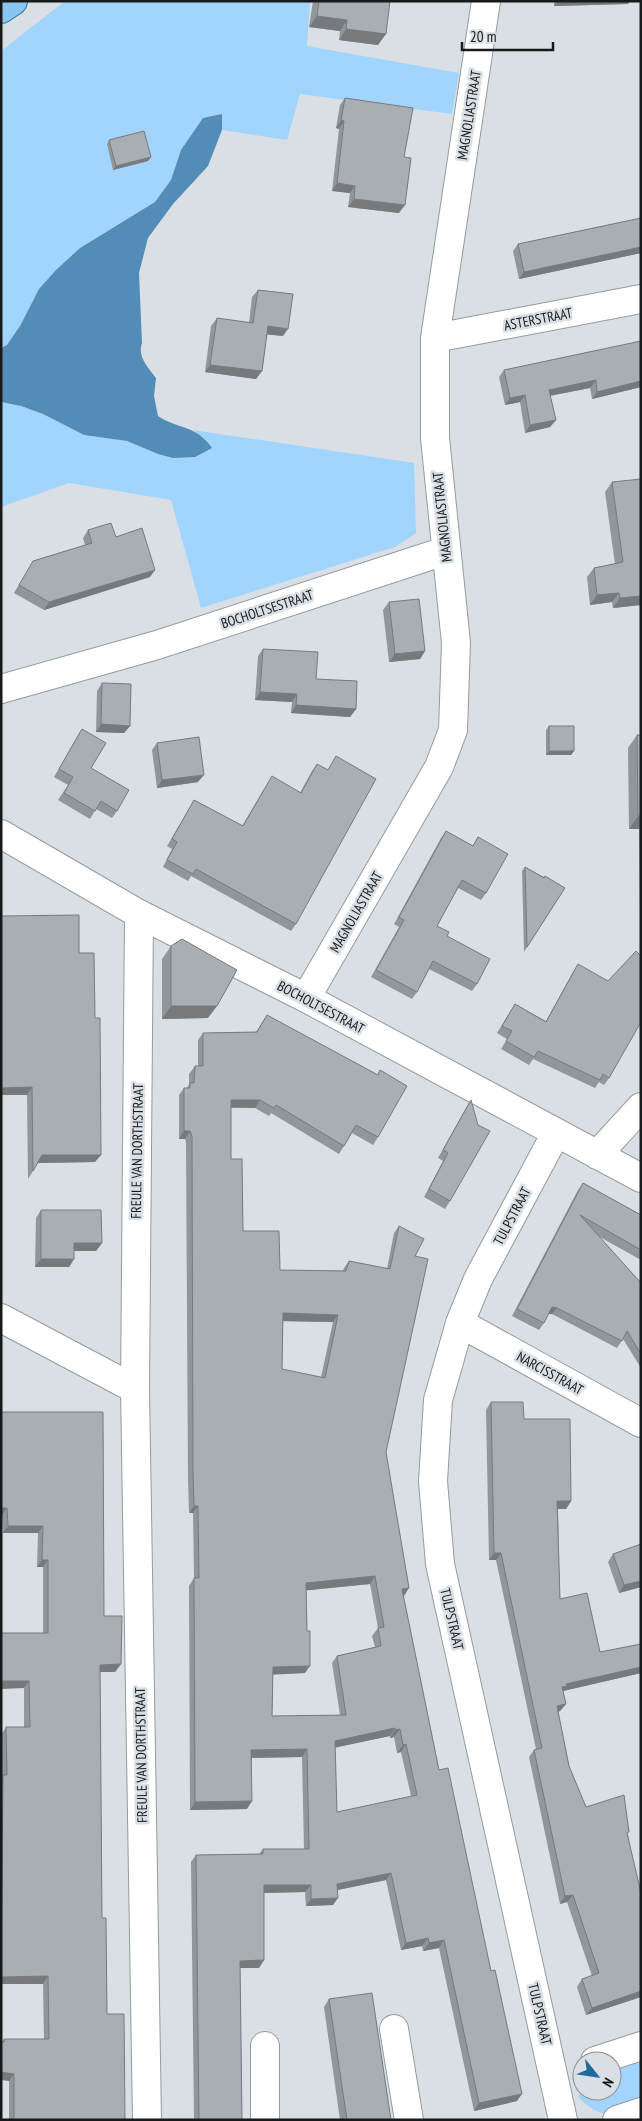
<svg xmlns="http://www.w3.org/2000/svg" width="642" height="2121" font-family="'PT Sans Narrow',sans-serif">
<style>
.green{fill:#a2d5fd}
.water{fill:#538cb7}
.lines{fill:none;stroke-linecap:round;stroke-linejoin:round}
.minor-casing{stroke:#959b9f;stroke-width:30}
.primary-casing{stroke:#2e72a0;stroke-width:30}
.minor{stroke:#fff;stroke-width:28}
.primary{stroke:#89c7f1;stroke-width:28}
.wall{fill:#91969a;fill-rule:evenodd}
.shaded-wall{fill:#767a7d}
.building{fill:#a9aeb3;stroke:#767a7d;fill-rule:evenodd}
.labels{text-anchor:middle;stroke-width:5;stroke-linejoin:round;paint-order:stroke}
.street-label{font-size:14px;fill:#17191b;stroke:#d9dfe4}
</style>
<rect width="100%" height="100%" fill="#d9dfe4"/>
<!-- green -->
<path class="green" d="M65,1H310L307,46L459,73L452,114L300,94L287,140L222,130V115L181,155L171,180L155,202L80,248L56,270L39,289L20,326L7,346L1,348V51Z
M1,402L21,406L43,414L84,435L127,441L158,454L207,441L193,430L414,463L416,533L395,547L201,608L171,500L69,483L1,507Z
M641,2055V2105C610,2115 603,2121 578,2097L582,2088V2091H612V2065Z"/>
<!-- water -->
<path class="water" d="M222,114V130L208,166L173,204L148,238L139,273L142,343C137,357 148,367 156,378L154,396L158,416C179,430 195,424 212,448L195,457L173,458L158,454L127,441L84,435L43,414L21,406L1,402V348L7,345L20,326L39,289L56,270L80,248L155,202L171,180L181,150L203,118Z"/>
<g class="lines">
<defs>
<path id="minor" d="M435,338L641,299
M1,689L157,645L445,551
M1,834L139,914L306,998L641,1178
M139,914L135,1389L147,2120
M306,998L439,767L453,730L456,643L435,438V338L486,1
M556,1133L478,1279L460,1323L438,1400L433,1481L440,1564L563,2120
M597,1155L641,1107
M1,1318L135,1389
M460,1323L641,1423
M394,2029L409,2120
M265,2046V2120
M595,2061L641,2046
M617,2120L641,2112"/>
<path id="primary" d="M1,9L13,1"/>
</defs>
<!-- minor casing -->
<use href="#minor" class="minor-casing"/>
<!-- primary casing -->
<use href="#primary" class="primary-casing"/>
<!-- minor -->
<use href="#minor" class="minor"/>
<!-- primary -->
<use href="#primary" class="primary"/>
</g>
<!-- wall -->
<path class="wall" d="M313,1H390L378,45L339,40L340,31L309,27Z
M554,1H630L628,4L554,6Z
M345,98L404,157L399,213L348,207L350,193L332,191L339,129L336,128L340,105Z
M109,140L151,157L148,161L113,170L107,144Z
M641,218V253L519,279L513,251L518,244Z
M258,290L283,336L267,334L262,371L256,379L205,372L211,326L217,318L249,323L252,297Z
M641,341V387L592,399L590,388L550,396L556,420L550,427L525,433L520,402L505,405L499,377L504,370Z
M612,482L641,605L613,608L612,602L590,605L587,577L594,568L615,564L605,492Z
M88,530L116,537L150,577L44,610L14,593L33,561L85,545L83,538Z
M389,602L425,651L420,659L389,662L383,610Z
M263,649L316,679L356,709L350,717L291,713L292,702L255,700L258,656Z
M102,683L130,726L124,733L96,732L97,691Z
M549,726L574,751L571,755H546V730Z
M82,729L91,768L117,811L112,818L96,809L90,819L58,800L68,785L54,777L77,737Z
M637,735H641L640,912L639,829H629L628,748Z
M157,743L198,782L157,788L152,750Z
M336,756L296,924L291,931L191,876L188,881L163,867L172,849L167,846L190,807L194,800L242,826L272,776L300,793L312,771L317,764L328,770Z
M446,831L473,846L478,837L486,893L481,900L458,888L437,926L447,936L477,984L472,991L429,969L417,992L412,999L371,977L399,927L394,924L441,838Z
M525,867L565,888L524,952L522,871Z
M1,916L79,953L95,1162L38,1163L28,1179L27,1095H1Z
M171,946L208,1018L162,1019V959Z
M578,964L609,1078L604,1085L599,1082L595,1088L533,1059L529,1065L501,1049L507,1039L497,1033L515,1004L546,1021L573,972Z
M267,1015L377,1075L380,1070L378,1137L373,1145L352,1133L339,1154L271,1113L269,1116L255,1108H231V1159L243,1231L280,1270L343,1271L344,1268L349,1261L387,1269L394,1233L399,1226L415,1256L386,1452L404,1596H403L439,1770L517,2101L474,2111L439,1948L423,1951L422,1946L401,1950L386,1880L338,1890L333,1905L306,1906L305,1892L264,1893V1960L259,1968H240L242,2120H194L191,1862L196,1855L259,1854L263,1849H304L302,1757L252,1758L247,1809L190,1810L189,1586L194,1578L193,1513H189L188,1479L186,1143L185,1139H179V1095L184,1088H187L189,1084V1074L195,1066H198V1040L203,1033L256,1032ZM283,1321L333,1322L321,1377L282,1369ZM370,1584L378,1628L372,1636L375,1647L337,1656L332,1663L340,1715L272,1716L273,1674L305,1673L306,1590ZM390,1736V1738L394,1737L397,1753L401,1752L411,1796L337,1812L335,1747Z
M471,1100L450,1201L445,1209L424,1197L443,1161L438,1158L466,1108Z
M583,1183L641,1215V1260L598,1236L641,1283V1368L623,1339L617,1348L552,1314H548L544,1323L539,1330L512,1316L578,1190Z
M41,1210L102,1243L96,1251H74V1259L69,1267H35L36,1218Z
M491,1402L524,1419L571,1501L566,1509H558L560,1599L600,1652L641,1644V1673L563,1691L566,1704L560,1711L558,1712L569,1766L586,1807L628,1834L641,1997L586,2015L577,1987L582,1979L592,1976L567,1902L560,1904L529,1757L534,1750L536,1749L496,1560H489L486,1410Z
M1,1412L104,1616L121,1664L115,1672H100L102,1918L107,2014L125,2120H9V2081L2,2042L4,2039H44L43,1984H1V1735L6,1727H24V1688L43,1633V1567H37L38,1533H3L2,1515Z
M613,1554L641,1587L619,1593L608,1562Z
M329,1999L391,2120H340L324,2007Z"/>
<!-- shaded-wall -->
<path class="shaded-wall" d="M557,1H630L628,4L554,6Z
M317,16L347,20L340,31L309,27Z
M346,29L386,34L378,45L339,40Z
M341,120L344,121L339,129L336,128Z
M151,157L148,161L113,170L116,166Z
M337,183L355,186L350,193L332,191Z
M354,199L405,205L399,213L348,207Z
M641,247V253L519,279L524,272Z
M268,326L288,329L283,336L262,334Z
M210,365L262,371L256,379L205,372Z
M596,380L590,388L543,397L549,390Z
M641,381V387L592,399L597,392Z
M525,395L520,402L505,405L510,398Z
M556,420L550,427L525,433L530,425Z
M155,570L150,577L44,610L49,602Z
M619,593L612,602L590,605L597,595Z
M641,596V605L613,608L620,598Z
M425,651L420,659L389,662L395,654Z
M260,692L297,694L292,702L255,700Z
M296,705L356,709L350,717L291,713Z
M101,724L130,726L124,733L96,732Z
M549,751H574L571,755H546Z
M204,775L198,782L157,788L162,780Z
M638,816H641V827L639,829H629Z
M171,1006H217L208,1018L162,1019Z
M32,1087L27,1095H1V1088Z
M231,1100H260L255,1108L226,1107Z
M184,1131H190L185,1139H179Z
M42,1155H101L95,1162L36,1163Z
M74,1243H102L96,1251H69Z
M41,1259H74L69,1267H35Z
M552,1307L557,1308L552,1314H547Z
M283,1313L338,1315L333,1322L278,1321Z
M557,1501H571L566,1509H552Z
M194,1506H198L193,1513H189Z
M1,1508H7L2,1515H1Z
M8,1526H43L38,1533H3Z
M494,1553H501L496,1560H489Z
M42,1560H48L43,1567H37Z
M375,1576L370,1584L301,1591L306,1583Z
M641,1581V1587L619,1593L624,1585Z
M409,1588L404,1596L396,1597L402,1589Z
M121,1664L115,1672H95L100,1665Z
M310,1666L305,1673L267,1675L273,1667Z
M641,1667V1673L563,1691L562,1687L566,1684Z
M1,1681H29L24,1688L1,1689Z
M566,1704L560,1711L552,1713L557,1706Z
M395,1728L390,1736L329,1749L335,1741Z
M400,1729L394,1737L390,1738L395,1730Z
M406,1744L401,1752L397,1753L403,1745Z
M307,1749L302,1757L246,1758L251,1750Z
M252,1801L247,1809L190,1810L195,1802Z
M391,1873L386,1880L332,1891L337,1884Z
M264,1885H311L305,1892L259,1893Z
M573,1895L567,1902L560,1904L565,1896Z
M338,1898L333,1905L306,1906L311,1899Z
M428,1938L422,1946L401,1950L406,1943Z
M444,1940L439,1948L423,1951L429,1943Z
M264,1960L259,1968H234L240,1961Z
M48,1976L43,1984H1V1977Z
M641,1991V1997L586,2015L592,2008Z
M1,2072L14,2074L9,2081L1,2080Z
M522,2094L517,2101L474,2111L479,2103Z"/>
<!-- building -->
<path class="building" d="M319,1H390L386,34L346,29L347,20L317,16Z
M345,98L413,108L404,157L411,158L405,205L354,199L355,186L337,183L344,121L341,120Z
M144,131L151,157L116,166L109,140Z
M641,218V247L524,272L518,244Z
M258,290L293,294L288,329L268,326L262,371L210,365L217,318L253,323Z
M641,341V381L597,392L596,380L549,390L556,420L530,425L525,395L510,398L504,370Z
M641,479V596L620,598L619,593L597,595L594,568L623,562L612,482Z
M111,523L116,537L142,528L155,570L49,602L19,585L33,561L92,543L88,530Z
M419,599L425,651L395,654L389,602Z
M263,649L318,652L316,679L357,681L356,709L296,705L297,694L260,692Z
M102,683L131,684L130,726L101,724Z
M549,726H574V751H549Z
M82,729L106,743L91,768L129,790L117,811L101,801L95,811L64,793L73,777L59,769Z
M637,735H641V816H638Z
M199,737L204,775L162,780L157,743Z
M336,756L376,779L296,924L196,869L193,874L167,860L177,842L172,839L194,800L243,826L272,776L301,793L317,764L328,770Z
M446,831L473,846L478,837L508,854L486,893L462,880L437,926L449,932L447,936L490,959L477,984L433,961L417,992L376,970L404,920L399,917Z
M525,867L544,878L545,876L565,888L527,947Z
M79,915V953H94L95,1018H100L101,1155H42L33,1171L32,1087L1,1088V916Z
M182,939L237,970L217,1006H171V946Z
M636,951L641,956V1022L609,1078L603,1074L600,1080L538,1051L534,1057L506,1041L512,1031L502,1026L515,1004L546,1022L578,964L608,981Z
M267,1015L378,1075L380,1070L407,1086L378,1137L356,1125L344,1146L276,1105L274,1108L260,1100H231V1159H242L243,1231H279L280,1270L346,1271L349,1261L390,1269L399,1226L424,1239L415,1256L428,1259L386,1452L409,1588L402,1589L439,1770L448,1768L491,1971L495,1970L522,2094L479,2103L444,1940L429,1943L428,1938L406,1943L391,1873L337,1884L338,1898L311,1899V1885H264V1960L240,1961L242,2120H199L196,1855L263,1854V1849H309L307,1749L251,1750L252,1801L195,1802L194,1578H199L198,1506H194L193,1472L192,1136L190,1131H184V1088H190V1083H194L195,1066H203V1033L257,1032ZM283,1313L338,1315L325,1378L282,1369ZM375,1576L384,1627L378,1628L381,1646L337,1656L346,1715L272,1716L273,1667L310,1666V1631H307L306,1583ZM395,1728V1730L400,1729L403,1745L406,1744L417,1795L337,1812L335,1741Z
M471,1100L478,1125L490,1131L450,1201L429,1189L448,1153L443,1150Z
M583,1183L641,1215V1250L580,1215L641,1283V1354L627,1331L622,1341L557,1308L552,1307L544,1323L517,1309Z
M41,1210H101L102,1243H74V1259H41Z
M491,1402H523L524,1419H570L571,1501H557L560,1599L587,1593L600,1652L641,1644V1667L566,1684L567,1686L562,1687L566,1704L557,1706L569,1766L586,1807L624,1795L629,1832L627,1833L641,1893V1991L592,2008L582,1979L599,1973L573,1895L565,1896L534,1750L542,1748L501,1553H494Z
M1,1412H103L104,1616H122L121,1664L100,1665L102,1918H106L107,2014H124L125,2120H14V2074L1,2072V2042H4V2039H49L48,1976L1,1977L3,1775H7L6,1727H30L29,1681H1V1633H48V1560H42L43,1526H8L7,1508H1Z
M641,1544V1581L624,1585L613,1554Z
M372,1993L391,2120H347L329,1999Z"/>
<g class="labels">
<!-- street labels -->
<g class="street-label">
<text transform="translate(469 115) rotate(-81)" y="5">MAGNOLIASTRAAT</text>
<text transform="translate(538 319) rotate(-11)" y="5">ASTERSTRAAT</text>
<text transform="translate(442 517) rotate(-96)" y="5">MAGNOLIASTRAAT</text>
<text transform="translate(267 609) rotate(-18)" y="5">BOCHOLTSESTRAAT</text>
<text transform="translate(356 912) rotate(-60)" y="5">MAGNOLIASTRAAT</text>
<text transform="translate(321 1007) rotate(28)" y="5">BOCHOLTSESTRAAT</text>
<text transform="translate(137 1151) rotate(-89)" y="5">FREULE VAN DORTHSTRAAT</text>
<text transform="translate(512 1216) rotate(-62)" y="5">TULPSTRAAT</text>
<text transform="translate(550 1373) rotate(29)" y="5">NARCISSTRAAT</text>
<text transform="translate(452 1619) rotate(77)" y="5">TULPSTRAAT</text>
<text transform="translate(141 1755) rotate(-91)" y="5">FREULE VAN DORTHSTRAAT</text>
<text transform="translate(540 2014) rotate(77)" y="5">TULPSTRAAT</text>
</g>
</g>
<!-- border -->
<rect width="642" height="2121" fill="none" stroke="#17191b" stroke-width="5"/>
<!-- north arrow -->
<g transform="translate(597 2076) rotate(120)"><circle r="24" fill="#d9dfe4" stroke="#8b9094"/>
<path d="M0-4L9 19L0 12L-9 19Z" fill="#1d6c9e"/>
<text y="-8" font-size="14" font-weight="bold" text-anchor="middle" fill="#17191b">N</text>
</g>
<!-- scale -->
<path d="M462 42v8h91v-8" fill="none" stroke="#17191b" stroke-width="2.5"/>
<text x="470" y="42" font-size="15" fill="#17191b" stroke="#d9dfe4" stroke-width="4" paint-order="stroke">20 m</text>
</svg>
